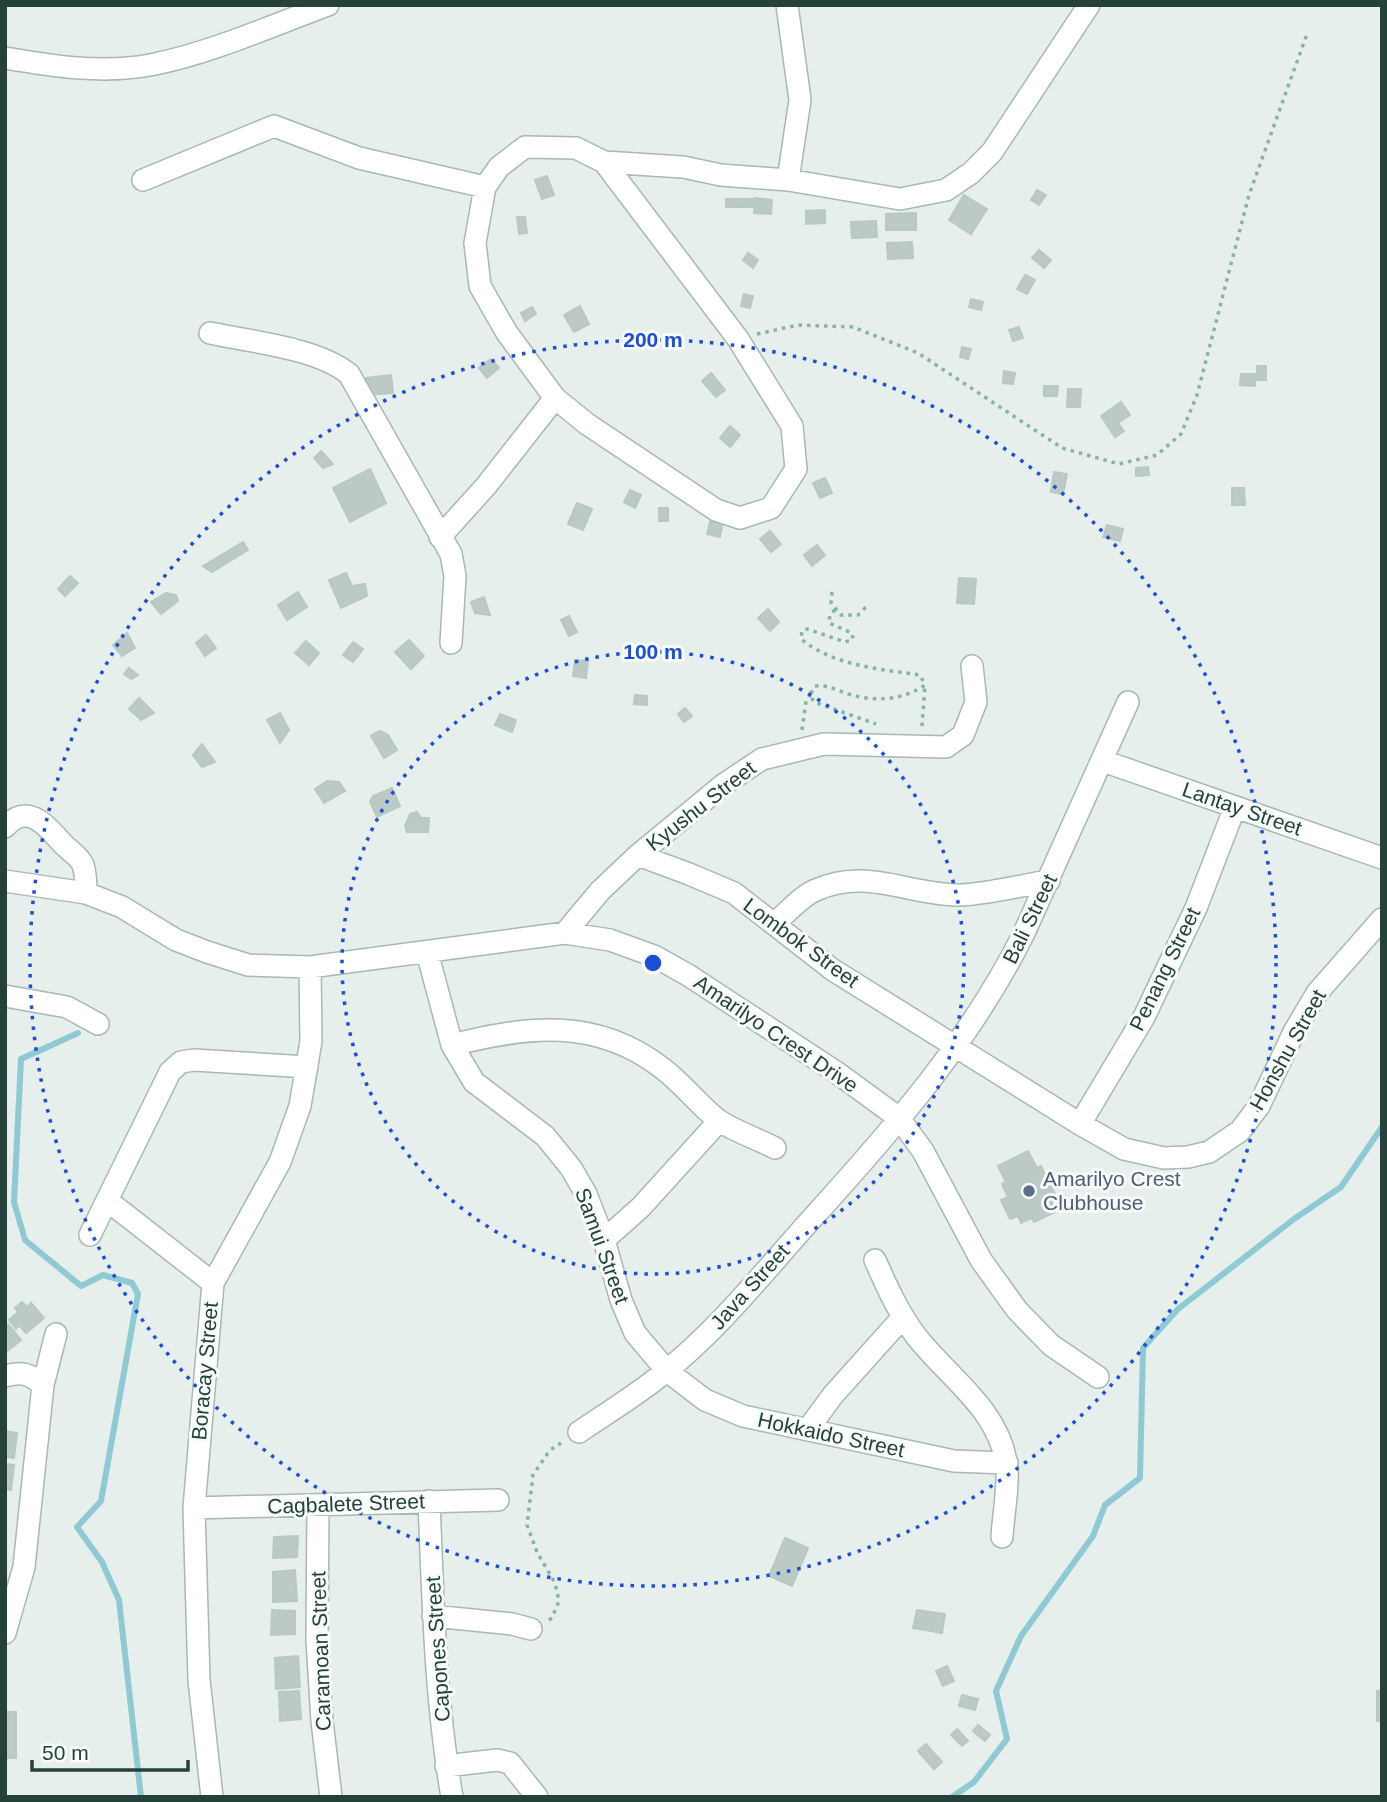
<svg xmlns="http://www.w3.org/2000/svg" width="1387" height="1802" font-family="Helvetica,sans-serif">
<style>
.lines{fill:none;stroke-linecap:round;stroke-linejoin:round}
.stream{stroke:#8ec9d4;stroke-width:6}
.building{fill:#bbcac4;stroke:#b8c9c2;stroke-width:2}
.minor-casing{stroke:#a8b8b2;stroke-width:24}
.path{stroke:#86b3a5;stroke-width:3.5;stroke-dasharray:3.5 5;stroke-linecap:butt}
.minor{stroke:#fff;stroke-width:21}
.ring{fill:none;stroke:#1d4ed8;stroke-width:3.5;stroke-dasharray:3.5 7}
.service-dot{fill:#5c6f8a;stroke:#f7fbf9;stroke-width:2.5}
.labels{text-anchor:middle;stroke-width:6;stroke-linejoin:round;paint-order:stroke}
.street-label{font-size:21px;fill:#24423a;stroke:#f7fbf9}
.service-label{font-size:21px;fill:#4e5e75;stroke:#f7fbf9;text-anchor:start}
.centre{fill:#1d4ed8;stroke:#f7fbf9;stroke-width:3.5}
.ring-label{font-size:21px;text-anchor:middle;font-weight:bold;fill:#1d4ed8;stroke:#f7fbf9;stroke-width:6;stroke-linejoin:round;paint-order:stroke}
</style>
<rect width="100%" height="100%" fill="#e6efeb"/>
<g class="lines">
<!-- stream -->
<path class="stream" d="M78,1033L21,1059L14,1202L25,1240L81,1286L103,1275L132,1283L138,1294L101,1501L77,1527L102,1562L119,1600L141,1797
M952,1797L974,1782L1007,1739L996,1691L1021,1636L1093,1536L1105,1505L1140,1478L1143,1348L1178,1309L1294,1219L1341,1187L1382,1127"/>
</g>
<!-- building -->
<path class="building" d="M547,176L554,195L542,199L535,180Z
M1037,190L1046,195L1039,205L1031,200Z
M964,195L987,209L971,234L949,220Z
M755,198L772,200L771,214L754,213Z
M726,199H739V207H726Z
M741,199H753V207H741Z
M825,210V223L806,224V211Z
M916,213V230H886V214Z
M517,217H525L527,233L519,234Z
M876,221L877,237L852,238L851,222Z
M912,242L913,258L888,259L887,243Z
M1039,250L1051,260L1044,268L1032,258Z
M748,253L758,260L753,268L743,260Z
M1025,275L1035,280L1027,294L1017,289Z
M744,294L753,296L750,308L741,306Z
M971,299L983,302L981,310L969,307Z
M580,306L589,324L574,332L564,315Z
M532,307L536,314L525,321L521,313Z
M1019,327L1023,338L1013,341L1009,330Z
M962,347L971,349L968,359L960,357Z
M491,359L499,368L487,378L479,368Z
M1257,366H1266V380H1257Z
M1004,371L1015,373L1013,384L1003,383Z
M711,373L725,390L716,397L702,381Z
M1241,374H1255V386L1240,385Z
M391,375L393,393L367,395L366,378Z
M1044,386H1058L1057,396H1044Z
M1068,389H1081L1080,407H1067Z
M1121,402L1130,415L1118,423L1124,431L1115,437L1101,416Z
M730,426L740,435L730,447L720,438Z
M321,451L333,464L323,468L314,458Z
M1148,467L1149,475L1136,476V468Z
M370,469L386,503L350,522L333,488Z
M1054,472L1067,474L1063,494L1051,492Z
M825,478L832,493L820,498L813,483Z
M1232,488H1244L1245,505H1232Z
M630,490L641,495L635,508L624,502Z
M577,503L592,509L583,530L568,524Z
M659,508H668V521H659Z
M711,518L723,521L720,537L707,534Z
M1107,525L1123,529L1120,541L1103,537Z
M770,531L781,544L771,552L760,539Z
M243,542L248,550L212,572L203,566Z
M817,545L825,555L812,566L804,555Z
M346,573L352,586L365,584L367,596L341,608L329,580Z
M70,576L78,583L65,596L58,589Z
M959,578L976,579L974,604L957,603Z
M298,592L307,607L287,620L278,605Z
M166,593L176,595L178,601L161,614L151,602Z
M484,597L490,615L475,613L471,602Z
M768,609L779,622L770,631L758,618Z
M569,616L577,632L569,636L561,620Z
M127,633L135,648L122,656L113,645Z
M206,635L216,648L205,656L196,643Z
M409,640L424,656L411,669L395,652Z
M306,641L319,653L309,665L295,653Z
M353,642L363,649L353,662L343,655Z
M575,660L588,661L586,678L573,676Z
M129,668L138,675L131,679L124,674Z
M635,695L647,696V705L634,704Z
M139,698L154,713L141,720L129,709Z
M685,708L692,716L684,722L678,714Z
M280,713L289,730L280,743L267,720Z
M500,714L516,720L512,732L495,725Z
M380,731L388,735L397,750L384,758L371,736Z
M202,744L215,762L202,767L193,755Z
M327,781L339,782L345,791L324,803L315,789Z
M392,788L400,806L377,817L370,802L373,796Z
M417,812L421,818H429L428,832H407L405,826L410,814Z
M1028,1151L1037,1168L1041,1166L1060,1204L1053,1207L1055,1212L1034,1222L1032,1218L1021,1223L1018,1216L1010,1219L1001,1200L1008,1197L1002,1184L1006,1182L998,1166Z
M22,1302L27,1307L31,1303L44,1318L26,1333L19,1325L16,1329L9,1320L18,1312L15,1308Z
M8,1324L21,1340L5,1353V1327Z
M5,1431L17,1433L14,1458L5,1457Z
M5,1464L14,1465L11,1490L5,1489Z
M298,1536L297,1557L273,1558L274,1537Z
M785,1538L808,1548L792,1586L769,1576Z
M295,1570L297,1601L273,1602V1572Z
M272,1610L295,1611V1634L271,1635Z
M917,1610L945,1614L942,1633L913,1628Z
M298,1656L300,1687L276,1689L275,1658Z
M947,1666L954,1681L943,1686L936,1671Z
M299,1691L301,1719L280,1721L279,1692Z
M1377,1691H1382V1721H1377Z
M962,1695L978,1699L975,1710L959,1706Z
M5,1712H16V1758H5Z
M978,1725L990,1735L985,1741L973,1731Z
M957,1729L968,1741L962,1746L951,1735Z
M926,1744L942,1762L934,1769L918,1751Z"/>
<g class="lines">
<defs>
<path id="minor" d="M787,5L800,100L788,180
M5,58C52,66 102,74 150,65C208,54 271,26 328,5
M604,162L738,339L792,426L796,469L771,508L740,518L716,510L587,424L555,398L507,333L480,286L475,243L485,187L499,167L525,147L576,148L604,162L683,167L721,175L788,180L900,199L946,190L971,173L992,152L1089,5
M143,180L274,126L359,158L485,187
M210,333C252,342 317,348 349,374L451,554L455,576L451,643
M440,537L486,486L555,398
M1103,761L1382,858
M5,827C29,801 47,827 64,845C70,851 80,857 83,865C86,874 86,884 86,893
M638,855L689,874L734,893L833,970L1080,1124L1124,1149L1164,1158L1188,1157L1209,1152L1240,1131L1259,1106L1294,1032L1317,993L1382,919
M5,881L86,893L122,907L176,940L207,952L248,965L310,967L565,933L610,940L654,956L688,975L836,1072L899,1118L923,1151L981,1260L1017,1310L1051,1345L1098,1377
M775,923C787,913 801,896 816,890C867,867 908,895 959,895C984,895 1022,885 1049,881
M565,933L600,891L638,855L723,785L762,759L824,744L946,747L963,735L976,702L972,666
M427,952L452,1045L474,1082L545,1136L571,1168L586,1194L604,1240L621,1300L635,1333L667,1371L705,1400L743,1416L954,1461L1007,1463
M5,996L67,1007L98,1024
M452,1045C528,1026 596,1017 662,1068C682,1083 698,1104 718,1120C730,1129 760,1140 775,1148
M1080,1124L1144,1017L1196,908L1235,807
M108,1201L213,1283
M90,1235L170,1072L181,1062L194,1060L307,1067
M604,1240L641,1207L719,1121
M875,1260C887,1287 898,1312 916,1336C947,1376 997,1408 1006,1461C1010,1480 1003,1516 1002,1537
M5,1376C22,1371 30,1374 43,1385
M808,1429L833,1395L903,1317
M579,1432C608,1412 639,1394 666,1371C722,1326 768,1267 816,1214C895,1127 972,1038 1024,933L1128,702
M429,1501C433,1600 435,1699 452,1797
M318,1505L317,1640L322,1721L331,1797
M194,1508L498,1500
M433,1616L512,1624L531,1629
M5,1633L24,1567L43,1385L56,1334
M446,1766L497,1760L510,1763L537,1797
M212,1797L199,1680L194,1508L213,1283L280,1162L300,1106L311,1041L310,967"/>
</defs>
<!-- minor casing -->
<use href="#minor" class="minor-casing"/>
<!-- path -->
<path class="path" d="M757,334L798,325L853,327L918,353L1062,448L1119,464L1157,455L1181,434L1197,395L1249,195L1307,34
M832,592L831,603L841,615H858L867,606
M835,610L830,614L829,623L852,633L853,639L845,642L807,629L802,631L801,639C834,666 880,669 920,675L925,685C903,700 877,702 852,695C839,692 829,684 815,686L810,695L814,702L876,724
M922,726L925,685
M802,730L806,701L810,695
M549,1620L552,1618L559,1601L555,1583L537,1552L527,1525L533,1475L550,1450L561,1443"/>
<!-- minor -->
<use href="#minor" class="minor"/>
</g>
<!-- distance rings -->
<g class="ring">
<circle cx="653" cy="963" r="311"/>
<circle cx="653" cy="963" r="623"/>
</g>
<!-- markers -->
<circle class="service-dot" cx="1029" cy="1191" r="7"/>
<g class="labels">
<!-- street labels -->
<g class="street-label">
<text transform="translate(701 806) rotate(-38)" y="7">Kyushu Street</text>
<text transform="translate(1242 809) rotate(19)" y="7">Lantay Street</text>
<text transform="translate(1030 919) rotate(-64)" y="7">Bali Street</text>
<text transform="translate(801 943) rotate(36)" y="7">Lombok Street</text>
<text transform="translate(1165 969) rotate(-64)" y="7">Penang Street</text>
<text transform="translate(776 1034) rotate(34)" y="7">Amarilyo Crest Drive</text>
<text transform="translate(1288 1050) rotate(-61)" y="7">Honshu Street</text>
<text transform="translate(602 1246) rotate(70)" y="7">Samui Street</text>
<text transform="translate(750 1287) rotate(-48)" y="7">Java Street</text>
<text transform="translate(205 1371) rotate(-85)" y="7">Boracay Street</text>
<text transform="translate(831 1435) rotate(12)" y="7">Hokkaido Street</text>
<text transform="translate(346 1504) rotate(-2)" y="7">Cagbalete Street</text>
<text transform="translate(438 1649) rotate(-94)" y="7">Capones Street</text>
<text transform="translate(321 1651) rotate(-92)" y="7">Caramoan Street</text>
</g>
<!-- service labels -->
<g class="service-label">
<text x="1043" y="1186">Amarilyo Crest<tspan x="1043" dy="24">Clubhouse</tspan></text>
</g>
</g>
<circle cx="653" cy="963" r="10" class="centre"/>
<g class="ring-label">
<text x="653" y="347">200 m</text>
<text x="653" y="659">100 m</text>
</g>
<!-- border -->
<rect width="1387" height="1802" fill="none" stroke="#24423a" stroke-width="14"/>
<!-- scale -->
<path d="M32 1760v10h156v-10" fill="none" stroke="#24423a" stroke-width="3.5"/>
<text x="42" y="1760" font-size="21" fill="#24423a" stroke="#f7fbf9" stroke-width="5" paint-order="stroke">50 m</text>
</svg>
